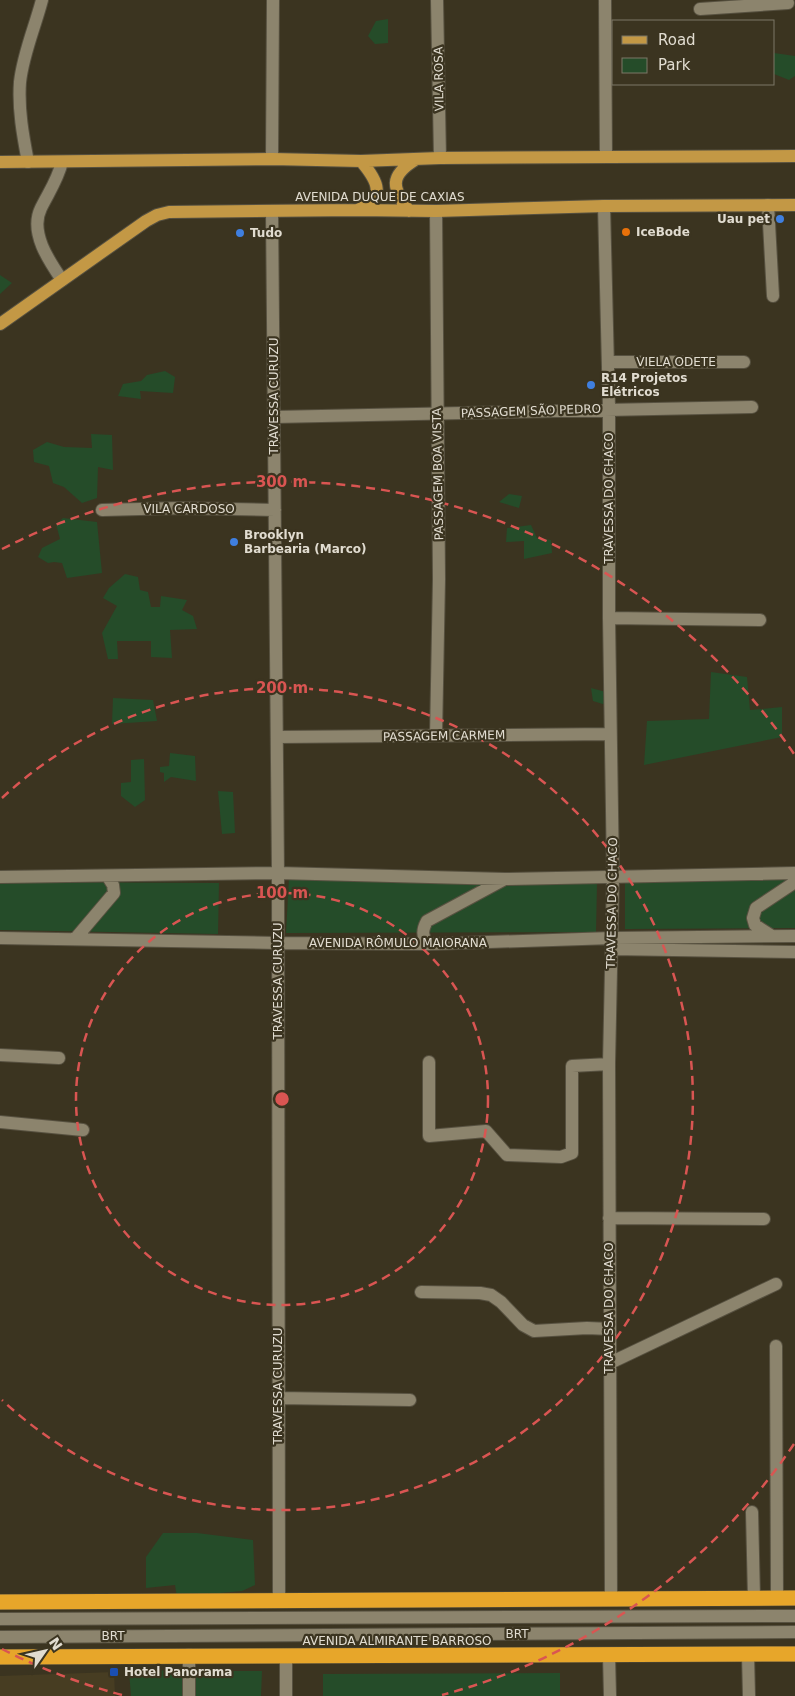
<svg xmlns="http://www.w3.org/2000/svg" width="795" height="1696" font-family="'DejaVu Sans',sans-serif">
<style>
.built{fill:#473d22}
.green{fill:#254c29}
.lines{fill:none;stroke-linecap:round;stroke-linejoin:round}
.minor-casing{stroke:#575140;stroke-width:14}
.major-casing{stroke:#575140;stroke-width:14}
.highway-casing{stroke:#575140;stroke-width:16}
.minor{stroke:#8c846d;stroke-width:12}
.major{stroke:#c39845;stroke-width:12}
.highway{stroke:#e7a62a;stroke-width:15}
.ring{fill:none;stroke:#d95552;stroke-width:2.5;stroke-dasharray:9 6}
.shop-dot{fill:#3f7fe0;stroke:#3b3420;stroke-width:2}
.food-dot{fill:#e8710a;stroke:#3b3420;stroke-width:2}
.transit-dot{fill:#1a4fb4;stroke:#3b3420;stroke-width:2}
.labels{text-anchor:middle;stroke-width:4.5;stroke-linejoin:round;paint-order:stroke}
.street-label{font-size:12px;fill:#e1dcd0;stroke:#3b3420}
.poi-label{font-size:12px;font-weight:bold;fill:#e1dcd0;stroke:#3b3420;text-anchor:start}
.centre{fill:#d95552;stroke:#3b3420;stroke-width:2.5}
.ring-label{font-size:15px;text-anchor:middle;font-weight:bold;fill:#d95552;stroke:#3b3420;stroke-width:4.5;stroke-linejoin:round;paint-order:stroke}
</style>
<rect width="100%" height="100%" fill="#3b3420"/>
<!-- built -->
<path class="built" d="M114,1672L115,1696H0V1676Z"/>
<!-- green -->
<path class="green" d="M388,19V43L375,44L368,36L376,21Z
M774,53L795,56V76L789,80L774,74Z
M0,275L12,283L0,294Z
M165,371L175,377L173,393L140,391L141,399L118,396L123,384L141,381L147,375Z
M91,434L112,435L113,470L98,467L97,498L82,503L64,487L53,483L49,466L34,462L33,450L47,442L64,447L92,448Z
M509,494L522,496L519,508L499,502Z
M63,518L97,522L102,573L67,578L62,563L54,562L48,563L38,557L42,548L60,539L56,524Z
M531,525L537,538L551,540L552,553L524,559V541L506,542L507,528Z
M125,574L138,577L140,590L148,592L151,607H160L161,596L187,600L182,610L193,616L197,629L170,630L172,658L151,657V641H117L118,659H108L102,633L117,606L103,598L109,588Z
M711,672L747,677L750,710L782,707V737L644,765L647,721L709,719Z
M591,688L606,692V705L593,701Z
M113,698L153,700L157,721L112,724Z
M170,753L195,756L196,781L171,777L164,782V773L160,772V767L169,766Z
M144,759L145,800L135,807L121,796V783L131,782V760Z
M218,791L233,792L235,833L222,834Z
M289,878L597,883L596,932L286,933Z
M625,880H795V928L625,929Z
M0,882L219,883L218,934L0,930Z
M163,1533H197L253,1540L255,1585L242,1591L177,1597L175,1585L146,1588V1557Z
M185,1670V1696H131L129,1671Z
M194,1671H262L261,1696H194Z
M560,1673V1696H323V1674Z"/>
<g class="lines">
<defs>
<path id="minor" d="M437,0L440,158
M605,0L606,157
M700,9L788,3
M272,159L273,0
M28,162C23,136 18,109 20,82C23,54 35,27 42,0
M62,162C58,179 49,192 41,208C29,232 49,261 62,280
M768,205L773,296
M604,206L609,408V618L613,875L609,1064L611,1599
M272,211L278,873L279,1601
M436,211L439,579L436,736
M608,362H744
M274,417C434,415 593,409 752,407
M102,510L179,508L275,510
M609,618L760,620
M277,737L610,734
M0,877L278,873L505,879L795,873
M772,936L755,925L753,918L756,908L795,882
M0,938L277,943L429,944L612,938L795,936
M75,939L114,893L113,885L108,877
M429,944C421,937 422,930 427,921L503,880
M612,949L795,952
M0,1055L59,1058
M429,1062V1136L486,1131L507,1155L561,1157L572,1153V1066L609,1064
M0,1122L83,1130
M609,1218L764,1219
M421,1292L480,1293L491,1295L501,1302L523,1325L534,1331L587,1328L610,1329
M776,1346L777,1598
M610,1363L776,1284
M278,1398L410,1400
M752,1512L754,1598
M0,1619L795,1616
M0,1637L795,1632
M189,1655V1696
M748,1655L749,1696
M609,1656L610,1696
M286,1696V1656"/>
<path id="major" d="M0,162L272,159L361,161L440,158L795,156
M357,210C387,198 378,181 361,161
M409,211C392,188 389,176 415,160
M0,324L146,221L157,215L169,212L357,210L436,211L604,206L795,205"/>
<path id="highway" d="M0,1602L795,1598
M0,1657L795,1654"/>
</defs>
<!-- minor casing -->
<use href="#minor" class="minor-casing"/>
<!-- major casing -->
<use href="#major" class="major-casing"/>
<!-- highway casing -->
<use href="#highway" class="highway-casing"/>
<!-- minor -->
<use href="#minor" class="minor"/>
<!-- major -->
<use href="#major" class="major"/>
<!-- highway -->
<use href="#highway" class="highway"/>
</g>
<!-- distance rings -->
<g class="ring">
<circle cx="282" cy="1099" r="206"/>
<path d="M2 798A411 411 0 1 1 2 1400"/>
<path d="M794 1444A617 617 0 0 1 442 1695M122 1695A617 617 0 0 1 2 1649M2 549A617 617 0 0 1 794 754"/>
</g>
<!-- markers -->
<g class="shop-dot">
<circle cx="780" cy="219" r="5"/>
<circle cx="240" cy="233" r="5"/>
<circle cx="591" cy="385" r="5"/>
<circle cx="234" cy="542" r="5"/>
</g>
<circle class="food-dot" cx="626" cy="232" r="5"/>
<rect class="transit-dot" x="109" y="1667" width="10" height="10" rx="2.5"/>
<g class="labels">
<!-- street labels -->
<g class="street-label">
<text transform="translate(439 79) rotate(-91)" y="4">VILA ROSA</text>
<text x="380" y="201">AVENIDA DUQUE DE CAXIAS</text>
<text x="676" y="366">VIELA ODETE</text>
<text transform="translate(274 396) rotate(-90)" y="4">TRAVESSA CURUZU</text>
<text transform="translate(531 411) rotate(-2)" y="4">PASSAGEM SÃO PEDRO</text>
<text transform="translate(438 474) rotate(-91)" y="4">PASSAGEM BOA VISTA</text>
<text transform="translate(609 498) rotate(-90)" y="4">TRAVESSA DO CHACO</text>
<text x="189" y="513">VILA CARDOSO</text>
<text transform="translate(444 736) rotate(-1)" y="4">PASSAGEM CARMEM</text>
<text transform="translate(612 903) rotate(-89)" y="4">TRAVESSA DO CHACO</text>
<text x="398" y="947">AVENIDA RÔMULO MAIORANA</text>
<text transform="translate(278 981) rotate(-90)" y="4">TRAVESSA CURUZU</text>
<text transform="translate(609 1308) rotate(-90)" y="4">TRAVESSA DO CHACO</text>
<text transform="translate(278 1386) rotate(-90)" y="4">TRAVESSA CURUZU</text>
<text x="517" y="1638">BRT</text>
<text x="113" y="1640">BRT</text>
<text x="397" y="1645">AVENIDA ALMIRANTE BARROSO</text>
</g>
<!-- poi labels -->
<g class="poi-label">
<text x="770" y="223" text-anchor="end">Uau pet</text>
<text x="636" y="236">IceBode</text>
<text x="250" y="237">Tudo</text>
<text x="601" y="382">R14 Projetos<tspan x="601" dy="14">Elétricos</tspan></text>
<text x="244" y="539">Brooklyn<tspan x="244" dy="14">Barbearia (Marco)</tspan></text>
<text x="124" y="1676">Hotel Panorama</text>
</g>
</g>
<circle cx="282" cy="1099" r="8" class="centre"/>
<g class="ring-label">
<text x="282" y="487">300 m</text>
<text x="282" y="693">200 m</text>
<text x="282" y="898">100 m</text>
</g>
<!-- legend -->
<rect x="612" y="20" width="162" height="65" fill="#3b3420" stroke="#7d7766"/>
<rect x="622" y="36" width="25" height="8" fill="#c39845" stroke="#7d7766"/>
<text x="658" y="45" font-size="15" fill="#e1dcd0">Road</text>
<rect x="622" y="58" width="25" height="15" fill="#254c29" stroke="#7d7766"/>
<text x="658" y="70" font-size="15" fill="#e1dcd0">Park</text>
<!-- north arrow -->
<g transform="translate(45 1651) rotate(56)" stroke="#3b3420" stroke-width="4" paint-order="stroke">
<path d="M0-4L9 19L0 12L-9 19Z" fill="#e1dcd0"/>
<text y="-8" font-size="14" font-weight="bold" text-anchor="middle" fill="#e1dcd0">N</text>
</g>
</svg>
